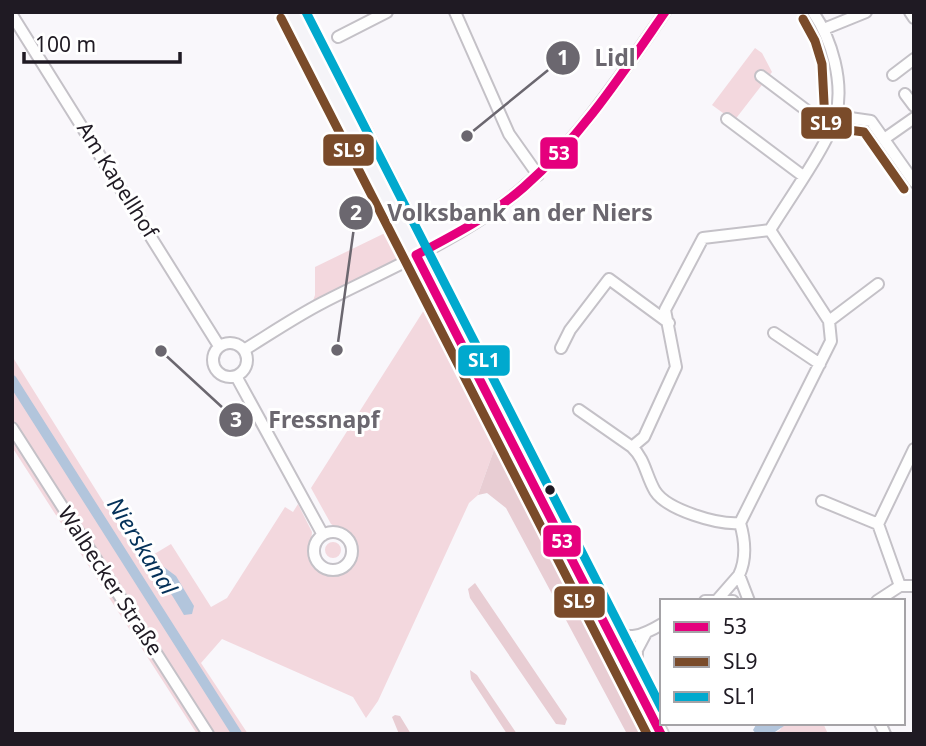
<svg xmlns="http://www.w3.org/2000/svg" width="926" height="746" font-family="'Noto Sans',sans-serif">
<style>
.green{fill:#f3d8de}
.forest{fill:#e8cdd3}
.water{fill:#b2c5dc}
.lines{fill:none;stroke-linecap:round;stroke-linejoin:round}
.canal{stroke:#b2c5dc;stroke-width:10}
.minor-casing{stroke:#c4c1c7;stroke-width:14}
.major-casing{stroke:#d4d2d6;stroke-width:18}
.minor{stroke:#fefefe;stroke-width:10}
.major{stroke:#f5f4f8;stroke-width:14}
.bus-1-casing{stroke:#fff;stroke-width:14}
.bus-2-casing{stroke:#fff;stroke-width:14}
.bus-3-casing{stroke:#fff;stroke-width:14}
.bus-1{stroke:#e5007d;stroke-width:9}
.bus-2{stroke:#7a4b2a;stroke-width:9}
.bus-3{stroke:#00a9ce;stroke-width:9}
.bus-dot{fill:#1f1a23;stroke:#fff;stroke-width:2.5}
.labels{text-anchor:middle;stroke-width:6;stroke-linejoin:round;paint-order:stroke}
.street-label{font-size:21px;fill:#1f1a23;stroke:#fff}
.water-label{font-size:23px;font-style:italic;fill:#043159;stroke:#fff}
.leader{fill:none;stroke:#6b676f;stroke-width:2.5}
.callout-dot{fill:#6b676f;stroke:#fff;stroke-width:2.5}
.mark-label{font-size:21px;text-anchor:middle;font-weight:bold;fill:#fff}
.callout-label{font-size:23px;text-anchor:middle;font-weight:bold;fill:#6b676f;stroke:#fff;stroke-width:6;stroke-linejoin:round;paint-order:stroke}
.line-badge{stroke:#fff;stroke-width:2.5}
.badge-label{font-size:19px;text-anchor:middle;font-weight:bold;fill:#fff}
</style>
<rect width="100%" height="100%" fill="#f9f7fb"/>
<!-- green -->
<path class="green" d="M300,12H308L360,114L365,112L425,230L412,223Z
M755,48L762,53L772,72L734,121L712,105Z
M385,233L401,263L310,310L315,295V267Z
M424,310L495,447L478,495L469,503L378,701L366,718L353,697L222,639L201,663L248,734H215L12,418V356L141,562L171,544L211,607L227,598L285,507L293,512L298,504L312,532L310,555L317,568L335,575L353,565L358,552L354,538L331,524L311,488Z
M12,438L202,734H197L12,447Z
M325 550a8 8 0 1 1 16 0a8 8 0 1 1-16 0Z
M784,723H823L828,734H772L780,730Z"/>
<!-- forest -->
<path class="forest" d="M495,447L643,734H627L506,508L487,493L478,495Z
M475,583L567,719L565,725L556,724L470,598L468,589Z
M470,670L477,675L517,734H507L471,679Z
M395,715L400,716L411,734H399L392,717Z"/>
<!-- water -->
<path class="water" d="M164,567L176,576L194,606L192,614L184,615C175,599 166,588 160,571Z
M757,723H784V726L772,734H756L753,730Z"/>
<g class="lines">
<!-- canal -->
<path class="canal" d="M12,380L237,734"/>
<defs>
<path id="minor" d="M455,12L509,134L538,175
M910,12L914,18
M12,15L219,346
M824,29L866,12
M338,37L387,12
M893,75L914,59
M761,76L830,128
M905,94L914,106
M836,116L871,121L914,182
M727,119L803,176
M884,139L914,118
M829,321L878,284
M774,333L820,364
M213 360a17 17 0 1 1 34 0a17 17 0 1 1-34 0Z
M561,348L570,330L609,279L669,323
M244,350C270,334 295,317 322,303C384,271 452,243 508,200C572,150 619,78 665,12
M236,376L323,535
M579,410L632,447
M12,428L208,734
M822,501L878,524
M740,523C718,525 667,510 655,491C646,476 645,459 632,447L644,437L676,367L665,310L703,238L770,230
M314 551a19 19 0 1 1 38 0a19 19 0 1 1-38 0Z
M900,586L878,524L914,449
M718,599L739,575
M705,601H733
M749,601L739,575C747,558 745,540 740,523L831,341L829,321L770,230C787,202 828,145 836,116C844,82 832,40 813,12
M877,601L900,586H914
M607,628C628,642 642,636 662,624
M636,684L637,650L646,633
M880,723L885,734"/>
<path id="major" d="M292,12L661,734"/>
</defs>
<!-- minor casing -->
<use href="#minor" class="minor-casing"/>
<!-- major casing -->
<use href="#major" class="major-casing"/>
<!-- minor -->
<use href="#minor" class="minor"/>
<!-- major -->
<use href="#major" class="major"/>
<defs>
<path id="bus-1" d="M416,255L661,734
M416,255C454,235 492,215 524,187C581,137 622,74 665,12"/>
<path id="bus-2" d="M281,18L647,734
M803,19L815,41L822,64L825,122L833,128L864,132L904,189"/>
<path id="bus-3" d="M306,12L662,709"/>
</defs>
<!-- bus-1 casing -->
<use href="#bus-1" class="bus-1-casing"/>
<!-- bus-2 casing -->
<use href="#bus-2" class="bus-2-casing"/>
<!-- bus-3 casing -->
<use href="#bus-3" class="bus-3-casing"/>
<!-- bus-1 -->
<use href="#bus-1" class="bus-1"/>
<!-- bus-2 -->
<use href="#bus-2" class="bus-2"/>
<!-- bus-3 -->
<use href="#bus-3" class="bus-3"/>
</g>
<!-- markers -->
<circle class="bus-dot" cx="550" cy="490" r="6"/>
<g class="labels">
<!-- street labels -->
<g class="street-label">
<text transform="translate(117 180) rotate(58)" y="7">Am Kapellhof</text>
<text transform="translate(110 581) rotate(57)" y="7">Walbecker Straße</text>
</g>
<!-- water labels -->
<g class="water-label">
<text transform="translate(142 546) rotate(58)" y="8">Nierskanal</text>
</g>
</g>
<!-- callouts -->
<path class="leader" d="M467 136L563 58M337 350L356 213M161 351L236 420"/>
<g class="callout-dot">
<circle cx="467" cy="136" r="7"/>
<circle cx="337" cy="350" r="7"/>
<circle cx="161" cy="351" r="7"/>
<circle cx="563" cy="58" r="18"/>
<circle cx="356" cy="213" r="18"/>
<circle cx="236" cy="420" r="18"/>
</g>
<g class="mark-label">
<text x="563" y="65">1</text>
<text x="356" y="220">2</text>
<text x="236" y="427">3</text>
</g>
<g class="callout-label">
<text x="615" y="66">Lidl</text>
<text x="520" y="221">Volksbank an der Niers</text>
<text x="324" y="428">Fressnapf</text>
</g>
<g class="line-badge">
<rect x="800" y="106" width="53" height="34" rx="7" fill="#7a4b2a"/>
<rect x="322" y="133" width="53" height="34" rx="7" fill="#7a4b2a"/>
<rect x="539" y="136" width="40" height="34" rx="7" fill="#e5007d"/>
<rect x="457" y="344" width="54" height="33" rx="7" fill="#00a9ce"/>
<rect x="542" y="524" width="40" height="34" rx="7" fill="#e5007d"/>
<rect x="553" y="585" width="53" height="34" rx="7" fill="#7a4b2a"/>
</g>
<g class="badge-label">
<text x="826" y="130">SL9</text>
<text x="349" y="157">SL9</text>
<text x="559" y="160">53</text>
<text x="484" y="367">SL1</text>
<text x="562" y="548">53</text>
<text x="579" y="608">SL9</text>
</g>
<!-- border -->
<rect width="926" height="746" fill="none" stroke="#1f1a23" stroke-width="28"/>
<!-- legend -->
<rect x="660" y="599" width="245" height="126" fill="#ffffff" stroke="#a5a3a7" stroke-width="2"/>
<rect x="674" y="622" width="35" height="10" fill="#e5007d" stroke="#a5a3a7" stroke-width="2"/>
<text x="723" y="634" font-size="21" fill="#1f1a23">53</text>
<rect x="674" y="657" width="35" height="10" fill="#7a4b2a" stroke="#a5a3a7" stroke-width="2"/>
<text x="723" y="669" font-size="21" fill="#1f1a23">SL9</text>
<rect x="674" y="692" width="35" height="10" fill="#00a9ce" stroke="#a5a3a7" stroke-width="2"/>
<text x="723" y="704" font-size="21" fill="#1f1a23">SL1</text>
<!-- scale -->
<path d="M24 52v10h156v-10" fill="none" stroke="#1f1a23" stroke-width="3.5"/>
<text x="35" y="52" font-size="21" fill="#1f1a23" stroke="#ffffff" stroke-width="5" paint-order="stroke">100 m</text>
</svg>
